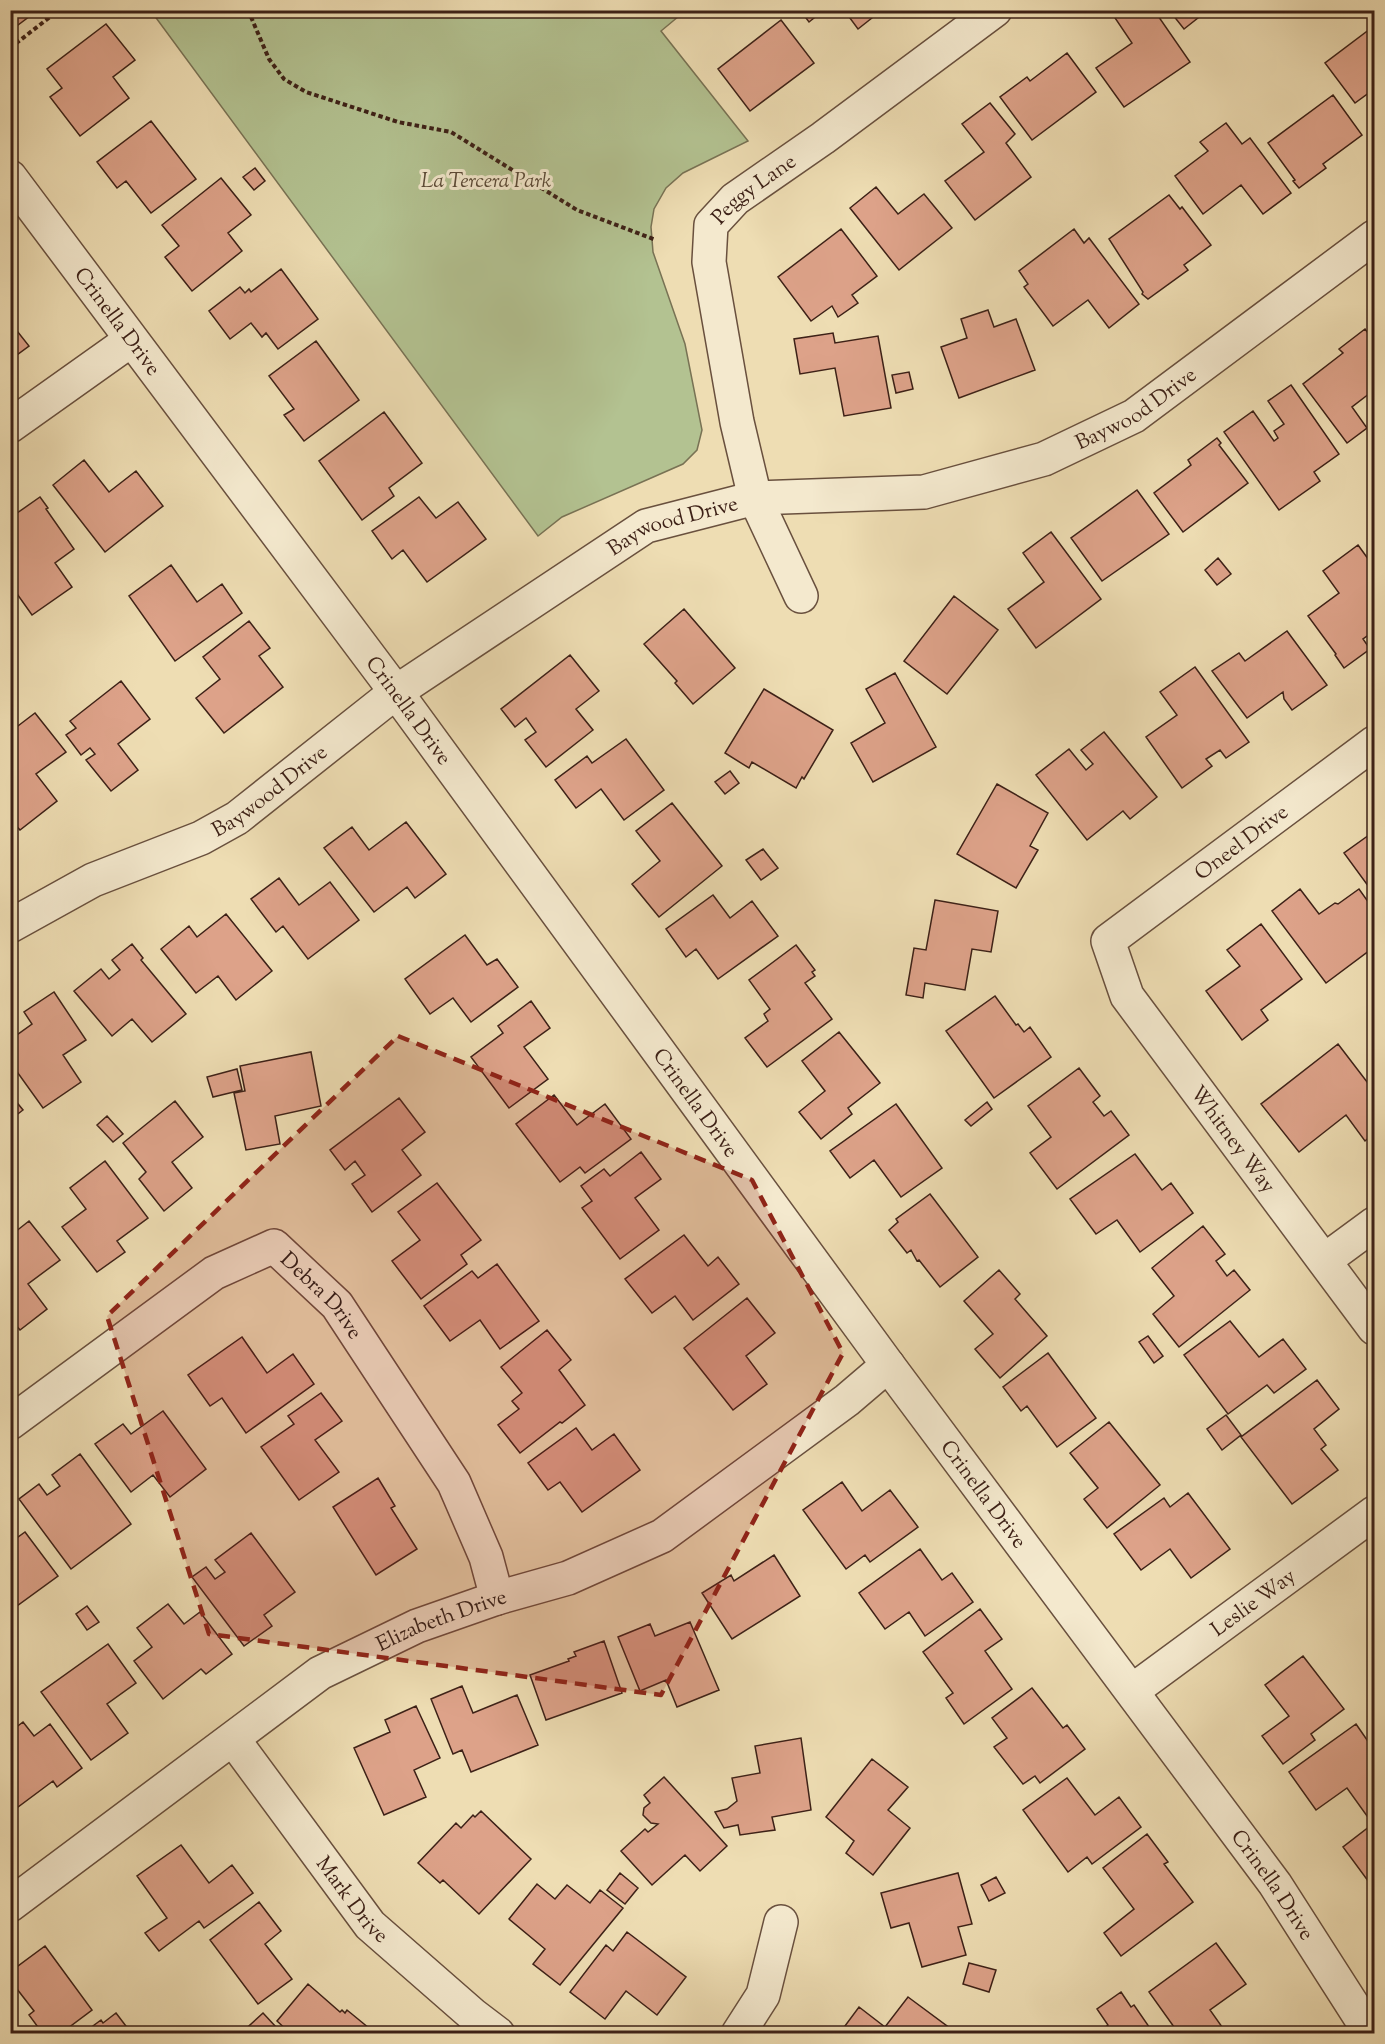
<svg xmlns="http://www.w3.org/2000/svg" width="1385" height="2044" font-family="'Sorts Mill Goudy',serif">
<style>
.green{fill:#b3c291;stroke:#787254;stroke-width:1.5}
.building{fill:#dda289;stroke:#3d2117;stroke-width:1.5}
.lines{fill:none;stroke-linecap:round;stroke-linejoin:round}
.minor-casing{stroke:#69503e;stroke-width:36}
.path{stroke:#3d2117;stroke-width:4;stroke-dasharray:4.5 3;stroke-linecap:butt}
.minor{stroke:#f4e9ce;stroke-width:33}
.marked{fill:#8f2418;fill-opacity:0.2;stroke:#8f2418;stroke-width:4.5;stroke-dasharray:12 8;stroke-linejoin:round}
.labels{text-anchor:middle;stroke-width:6;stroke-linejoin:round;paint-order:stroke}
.park-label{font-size:21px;font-style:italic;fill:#5a4936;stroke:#f4e9ce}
.street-label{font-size:21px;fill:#3d2117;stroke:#f4e9ce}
</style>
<rect width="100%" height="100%" fill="#eeddb3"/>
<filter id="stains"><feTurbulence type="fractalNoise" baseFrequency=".00333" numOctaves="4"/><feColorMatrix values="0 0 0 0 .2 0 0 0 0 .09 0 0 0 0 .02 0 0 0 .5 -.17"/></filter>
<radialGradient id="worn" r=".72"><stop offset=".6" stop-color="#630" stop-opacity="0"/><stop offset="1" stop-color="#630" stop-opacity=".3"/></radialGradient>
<!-- green -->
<path class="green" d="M151,11H685L661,31L748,141L683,173L666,188L654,209L651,227L653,252L685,344L702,430L697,450L683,464L562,517L538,536Z"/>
<!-- building -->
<path class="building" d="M10,10H38L10,31Z
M800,10H824L809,22Z
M844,10H882L858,29Z
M1114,10H1154L1190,62L1124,107L1096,68L1132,43L1111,12Z
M1169,10H1208L1184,29Z
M781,20L814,63L750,111L718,69Z
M106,24L135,60L113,77L129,98L80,136L50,97L62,88L47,69Z
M1374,26V89L1355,103L1325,63Z
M1067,53L1096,92L1032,140L1000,97L1027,77L1030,81Z
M1333,95L1362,135L1323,164L1326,168L1299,188L1293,181L1295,180L1268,143Z
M990,103L1015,134L1006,143L1031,177L975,220L945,181L984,152L962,124Z
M151,121L196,179L151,213L126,181L117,188L97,162Z
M1226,123L1242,144L1250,138L1291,193L1263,214L1241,185L1203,214L1175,176L1208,151L1200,142Z
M255,168L265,181L254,190L243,177Z
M221,178L251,215L228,233L242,251L192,291L165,257L179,246L162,225Z
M876,187L898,214L924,194L952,228L899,270L850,208Z
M1169,195L1180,209L1182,207L1211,245L1184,265L1188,270L1148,299L1142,294L1143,292L1109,239Z
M841,229L877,276L852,295L858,303L838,317L832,306L811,321L778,277Z
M1074,229L1084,243L1089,238L1139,304L1109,328L1088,300L1053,326L1024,287L1028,284L1019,271Z
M281,269L318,319L278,349L266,333L262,337L251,323L230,339L209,311L240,287L245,293L249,289L251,292Z
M988,310L994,327L1016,319L1035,370L959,398L941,347L967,338L961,319Z
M10,322L29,346L10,360Z
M1365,329L1374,341V390L1352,407L1367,428L1347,443L1303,384L1343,353L1339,349Z
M833,333L835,343L878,336L891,408L844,416L835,368L800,374L794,339Z
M316,341L359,400L304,441L284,415L294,409L269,376Z
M909,372L913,389L896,393L892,375Z
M1291,385L1339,454L1314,472L1320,481L1279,510L1224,432L1253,411L1274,441L1278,438L1274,431L1284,424L1268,401Z
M384,412L422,463L389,488L394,496L362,520L319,461Z
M1217,438L1221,443L1219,445L1248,483L1183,532L1154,493L1191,465L1188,460Z
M84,460L109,492L136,471L163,506L105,552L53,485Z
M1137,490L1169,534L1102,581L1071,538Z
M40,497L48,508L46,509L74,549L55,563L72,587L32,615L10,584V518Z
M419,497L436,518L458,502L486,539L427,582L403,550L392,559L372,531Z
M1051,532L1101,599L1036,648L1008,609L1044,582L1023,553Z
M1358,545L1374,567V631L1363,639L1370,649L1344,668L1335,655L1336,654L1308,616L1339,593L1323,571Z
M1218,558L1231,574L1217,585L1205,570Z
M171,565L197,602L222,584L242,613L175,661L129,596Z
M954,596L998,630L947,694L904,661Z
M684,609L735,668L693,704L675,683L677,681L644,644Z
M249,621L270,648L259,656L283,687L224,733L196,698L220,679L203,657Z
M1287,631L1327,685L1292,710L1284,699L1283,692L1247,718L1212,671L1239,653L1245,661Z
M570,655L599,691L576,709L593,730L546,767L525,740L536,732L526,718L515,727L501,709Z
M1195,667L1249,742L1226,758L1220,750L1206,759L1212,766L1182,788L1146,737L1177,715L1160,692Z
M895,673L936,747L873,782L851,743L885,723L866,689Z
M121,681L150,719L118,744L138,770L111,791L86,760L95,754L90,748L81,755L66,735L76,728L70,721Z
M764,689L833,730L804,779L802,777L796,788L752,762L749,768L725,753Z
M35,713L66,752L36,774L57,801L20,830L10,819V732Z
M1104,732L1157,797L1130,819L1123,811L1087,840L1036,775L1069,749L1086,770L1093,764L1081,750Z
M626,739L664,790L624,820L601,789L576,808L555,780L587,756L592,763Z
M730,771L739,783L725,794L715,782Z
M997,784L1048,813L1030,846L1038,850L1016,888L957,854Z
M672,803L722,866L659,917L632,884L660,861L636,831Z
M406,822L446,874L415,898L407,887L374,912L324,848L352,827L369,850Z
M1369,835L1374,843V894L1344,853Z
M763,849L778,868L761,880L746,860Z
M279,878L299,905L330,882L359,920L308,959L283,926L276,932L251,899Z
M1300,889L1319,914L1335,903L1338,904L1359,889L1374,910V947L1326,983L1272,911Z
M713,895L730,918L752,901L778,936L718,979L696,949L686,957L666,929Z
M935,900L998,911L991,952L972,949L965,990L925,983L923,998L906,995L914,948L926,950Z
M226,914L272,971L236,1000L218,976L196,993L161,949L189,926L197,937Z
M1261,924L1302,979L1261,1010L1268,1020L1242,1040L1206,991L1240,966L1227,950Z
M465,935L487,965L497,959L518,987L471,1022L453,998L430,1014L405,979Z
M132,944L143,958L141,960L186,1014L152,1042L132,1019L112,1036L74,991L101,969L109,979L120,970L112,960Z
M796,945L815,970L812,972L815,976L805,983L832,1019L767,1067L745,1038L768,1021L764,1014L770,1009L749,980Z
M54,992L86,1040L63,1055L81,1082L43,1108L10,1062V1040L32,1024L24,1012Z
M995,996L1016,1025L1018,1024L1024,1032L1030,1027L1051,1057L994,1098L946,1031Z
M531,1001L550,1028L524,1047L548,1079L509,1108L471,1057L503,1033L498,1026Z
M839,1032L880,1083L848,1108L852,1114L821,1139L799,1112L825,1091L802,1061Z
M1338,1044L1374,1091V1133L1365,1141L1346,1115L1299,1152L1261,1104Z
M311,1052L321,1106L275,1116L280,1144L246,1150L234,1093L245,1091L240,1066Z
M1079,1068L1100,1096L1093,1102L1104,1116L1111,1111L1129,1135L1057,1189L1030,1153L1051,1137L1028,1106Z
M237,1069L242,1090L213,1097L207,1077Z
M10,1094L23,1110L10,1120Z
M554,1095L577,1125L605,1104L631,1139L585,1173L580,1167L560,1182L516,1124Z
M399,1098L425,1132L402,1150L421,1175L372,1212L352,1184L365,1175L355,1161L345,1170L330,1150Z
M175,1101L203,1137L172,1162L192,1188L164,1211L139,1179L146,1172L123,1143Z
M987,1102L992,1109L971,1126L965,1120Z
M896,1104L942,1168L901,1197L874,1160L850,1178L830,1151Z
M107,1116L123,1134L113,1142L97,1125Z
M641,1152L661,1179L635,1198L659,1230L620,1259L582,1208L592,1201L581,1186L604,1169L610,1176Z
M1135,1154L1162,1190L1171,1183L1193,1213L1140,1252L1117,1220L1096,1234L1070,1199Z
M105,1161L148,1218L117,1241L125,1252L97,1272L62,1227L86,1209L70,1188Z
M437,1183L481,1240L461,1255L467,1264L421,1299L392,1261L420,1240L398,1212Z
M930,1194L978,1257L940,1287L919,1260L917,1261L911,1250L907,1253L889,1230L898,1222L896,1219Z
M29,1221L60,1260L28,1284L47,1309L20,1330L10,1318V1236Z
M1203,1226L1225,1254L1216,1261L1227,1276L1234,1270L1250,1290L1179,1347L1153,1314L1174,1296L1152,1268Z
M684,1235L708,1266L718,1257L739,1284L693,1320L675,1296L652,1313L625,1279Z
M497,1264L539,1321L500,1349L480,1320L450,1341L424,1306L472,1271L478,1278Z
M999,1270L1020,1294L1015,1299L1047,1336L1000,1378L975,1349L993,1334L964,1301Z
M747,1298L775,1333L746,1356L767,1384L733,1410L684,1348Z
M1230,1321L1259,1357L1283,1339L1306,1369L1274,1393L1267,1385L1228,1414L1184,1355Z
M547,1330L571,1360L559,1370L585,1405L562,1423L560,1422L520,1453L498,1425L519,1409L512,1401L522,1393L501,1367Z
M1148,1336L1163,1356L1154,1363L1139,1342Z
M242,1337L267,1373L293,1354L314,1384L246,1433L222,1398L210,1406L188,1375Z
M1048,1353L1096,1418L1057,1447L1027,1406L1021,1411L1003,1387Z
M1317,1380L1339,1409L1314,1429L1326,1445L1321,1449L1338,1470L1292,1504L1241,1437Z
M321,1393L342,1421L315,1440L339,1472L299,1500L261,1447L294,1424L288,1416Z
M163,1411L206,1469L170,1497L153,1475L131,1492L95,1444L123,1424L131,1434Z
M1226,1415L1241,1435L1222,1450L1207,1429Z
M1109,1422L1160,1485L1107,1528L1084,1499L1098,1488L1070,1453Z
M576,1428L592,1450L614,1434L640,1470L582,1512L560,1482L548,1490L528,1463Z
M80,1454L131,1524L71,1569L19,1499L39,1484L47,1495L60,1486L52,1475Z
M378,1478L395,1506L391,1508L417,1549L376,1575L333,1507Z
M842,1482L862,1511L890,1490L918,1527L870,1562L865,1555L846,1569L803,1510Z
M1188,1493L1230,1549L1191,1578L1170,1549L1141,1570L1114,1534L1164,1498L1170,1507Z
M25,1532L58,1576L10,1611V1543Z
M251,1533L295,1592L264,1615L272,1626L244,1646L192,1577L206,1567L215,1579L225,1572L215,1560Z
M920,1549L942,1580L952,1573L973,1602L925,1636L909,1612L885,1629L859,1593Z
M774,1555L800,1596L732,1639L702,1593L731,1575L734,1581Z
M168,1604L184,1624L200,1612L232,1654L206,1674L201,1669L163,1699L134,1661L152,1647L137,1628Z
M87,1606L99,1622L87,1630L76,1614Z
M980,1609L1002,1639L985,1651L1012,1689L964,1724L946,1698L953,1693L923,1652Z
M690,1622L719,1690L677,1707L666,1680L640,1691L618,1637L650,1624L655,1636Z
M604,1641L622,1693L546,1720L530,1675L569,1661L568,1659L576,1656L574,1652Z
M108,1644L136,1683L107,1704L128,1733L91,1760L41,1692Z
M1303,1656L1344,1709L1311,1734L1315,1740L1283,1764L1262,1736L1289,1716L1265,1685Z
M462,1686L473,1713L517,1695L538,1745L471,1772L462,1750L453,1754L431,1699Z
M1032,1688L1063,1728L1067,1725L1085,1749L1040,1783L1035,1776L1023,1784L994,1747L1007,1738L992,1718Z
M416,1706L440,1758L414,1770L426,1797L384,1815L354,1748L390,1732L385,1720Z
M23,1722L34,1736L50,1724L82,1768L57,1787L53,1781L14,1810L10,1806V1732Z
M1356,1724L1374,1750V1811L1367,1816L1347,1788L1316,1810L1289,1772Z
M801,1738L811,1810L772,1817L775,1830L740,1835L738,1825L724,1828L715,1812L727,1809L737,1801L732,1778L760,1773L755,1746Z
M872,1759L908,1787L888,1810L910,1828L873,1875L846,1853L854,1841L826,1817Z
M664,1777L727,1846L700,1871L685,1855L652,1885L621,1851L645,1829L648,1832L658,1824L651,1823L643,1815L644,1808L650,1803L644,1795Z
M1067,1778L1095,1815L1119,1797L1141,1827L1092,1864L1087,1857L1068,1872L1023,1810Z
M481,1811L531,1859L479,1914L443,1880L440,1883L418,1863L456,1823L461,1828L473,1815L475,1817Z
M1374,1823V1889L1343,1847Z
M1147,1834L1168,1862L1164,1864L1193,1902L1121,1956L1104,1933L1134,1909L1103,1868Z
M181,1845L209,1883L232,1865L253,1893L204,1928L199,1921L159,1951L145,1933L167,1918L137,1876Z
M620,1873L638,1888L625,1904L607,1890Z
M958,1873L972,1924L958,1927L966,1955L922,1967L909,1923L891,1928L881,1893Z
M996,1877L1005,1893L989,1901L981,1885Z
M537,1884L555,1899L567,1885L590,1903L600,1890L623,1908L560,1985L533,1964L545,1949L509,1919Z
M259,1902L281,1931L265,1944L292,1979L258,2004L210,1940Z
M627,1932L686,1977L657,2015L626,1991L605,2019L570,1992L606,1945L613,1951Z
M1216,1943L1246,1984L1210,2010L1227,2034H1179L1149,1992Z
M45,1946L92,2010L60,2034H43L29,2015L34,2011L10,1980V1972Z
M969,1963L996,1970L989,1992L963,1984Z
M308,1984L340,2012L342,2010L345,2013L347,2010L375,2033L291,2034L277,2021Z
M1121,1992L1131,2007L1134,2005L1154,2034H1097L1108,2025L1097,2009Z
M908,1997L947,2026L941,2034H839L859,2007L885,2027Z
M116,2013L132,2034H82L101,2020L103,2023Z
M263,2013L276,2027L269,2034H240Z"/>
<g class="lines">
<defs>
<g id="minor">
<path id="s1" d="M10,177L396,692L888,1365L1275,1884L1371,2034"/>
<path d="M10,426L131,340"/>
<path id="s2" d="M801,596L755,498L737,422L709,262L711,225L735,199L823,138L995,10"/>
<path id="s3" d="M1374,743L1108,941L1127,996L1374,1328"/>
<path id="s4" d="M10,926L93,880L201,838L237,818L396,692L646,526L755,498L924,492L1044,459L1134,416L1374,237"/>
<path d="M1325,1260L1374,1224"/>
<path id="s5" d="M10,1423L214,1273L274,1246L337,1305L454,1483L486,1557L497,1598"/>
<path id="s6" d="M1132,1691L1374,1513"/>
<path id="s7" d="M233,1739L370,1925L473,2015L498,2034"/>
<path id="s8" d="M10,1905L320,1673L417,1626L497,1598L568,1578L662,1536L847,1400L888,1365"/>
<path d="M738,2034L763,1995L781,1922"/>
</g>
</defs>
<!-- minor casing -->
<use href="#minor" class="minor-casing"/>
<!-- path -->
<path class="path" d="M248,10L269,59L284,79L306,92L398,122L451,132L577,210L656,240
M10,48L59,10"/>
<!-- minor -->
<use href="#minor" class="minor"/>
</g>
<!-- marked area -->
<path class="marked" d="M398,1036L752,1180L843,1353L661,1695L209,1634L107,1316Z"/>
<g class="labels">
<!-- park labels -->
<g class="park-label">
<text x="486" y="187">La Tercera Park</text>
</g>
<!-- street labels -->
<g class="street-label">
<text dy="7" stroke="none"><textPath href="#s2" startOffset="442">Peggy Lane</textPath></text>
<text dy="7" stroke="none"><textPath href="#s1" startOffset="180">Crinella Drive</textPath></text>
<text dy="7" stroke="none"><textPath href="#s4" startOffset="1266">Baywood Drive</textPath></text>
<text dy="7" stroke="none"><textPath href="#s4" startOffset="780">Baywood Drive</textPath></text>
<text dy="7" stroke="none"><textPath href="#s1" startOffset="666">Crinella Drive</textPath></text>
<text dy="7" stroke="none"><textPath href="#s4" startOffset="294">Baywood Drive</textPath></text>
<text transform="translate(1241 842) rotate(-37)" y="7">Oneel Drive</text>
<text dy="7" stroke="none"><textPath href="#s1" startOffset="1152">Crinella Drive</textPath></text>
<text dy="7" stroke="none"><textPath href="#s3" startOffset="568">Whitney Way</textPath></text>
<text dy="7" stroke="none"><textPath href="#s5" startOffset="388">Debra Drive</textPath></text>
<text dy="7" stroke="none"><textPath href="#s1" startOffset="1638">Crinella Drive</textPath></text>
<text dy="7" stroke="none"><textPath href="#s6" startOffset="150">Leslie Way</textPath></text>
<text dy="7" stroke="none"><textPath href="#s8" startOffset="520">Elizabeth Drive</textPath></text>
<text dy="7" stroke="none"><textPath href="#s1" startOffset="2124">Crinella Drive</textPath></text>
<text dy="7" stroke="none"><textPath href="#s7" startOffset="200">Mark Drive</textPath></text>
</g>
</g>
<!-- margin -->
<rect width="1385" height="2044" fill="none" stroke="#eeddb3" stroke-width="36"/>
<rect x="12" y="12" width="1361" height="2020" fill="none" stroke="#3d2117" stroke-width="3"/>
<rect x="18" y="18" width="1349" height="2008" fill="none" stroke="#3d2117" stroke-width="1.5"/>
<rect width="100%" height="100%" filter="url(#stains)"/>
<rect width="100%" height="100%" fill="url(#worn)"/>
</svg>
